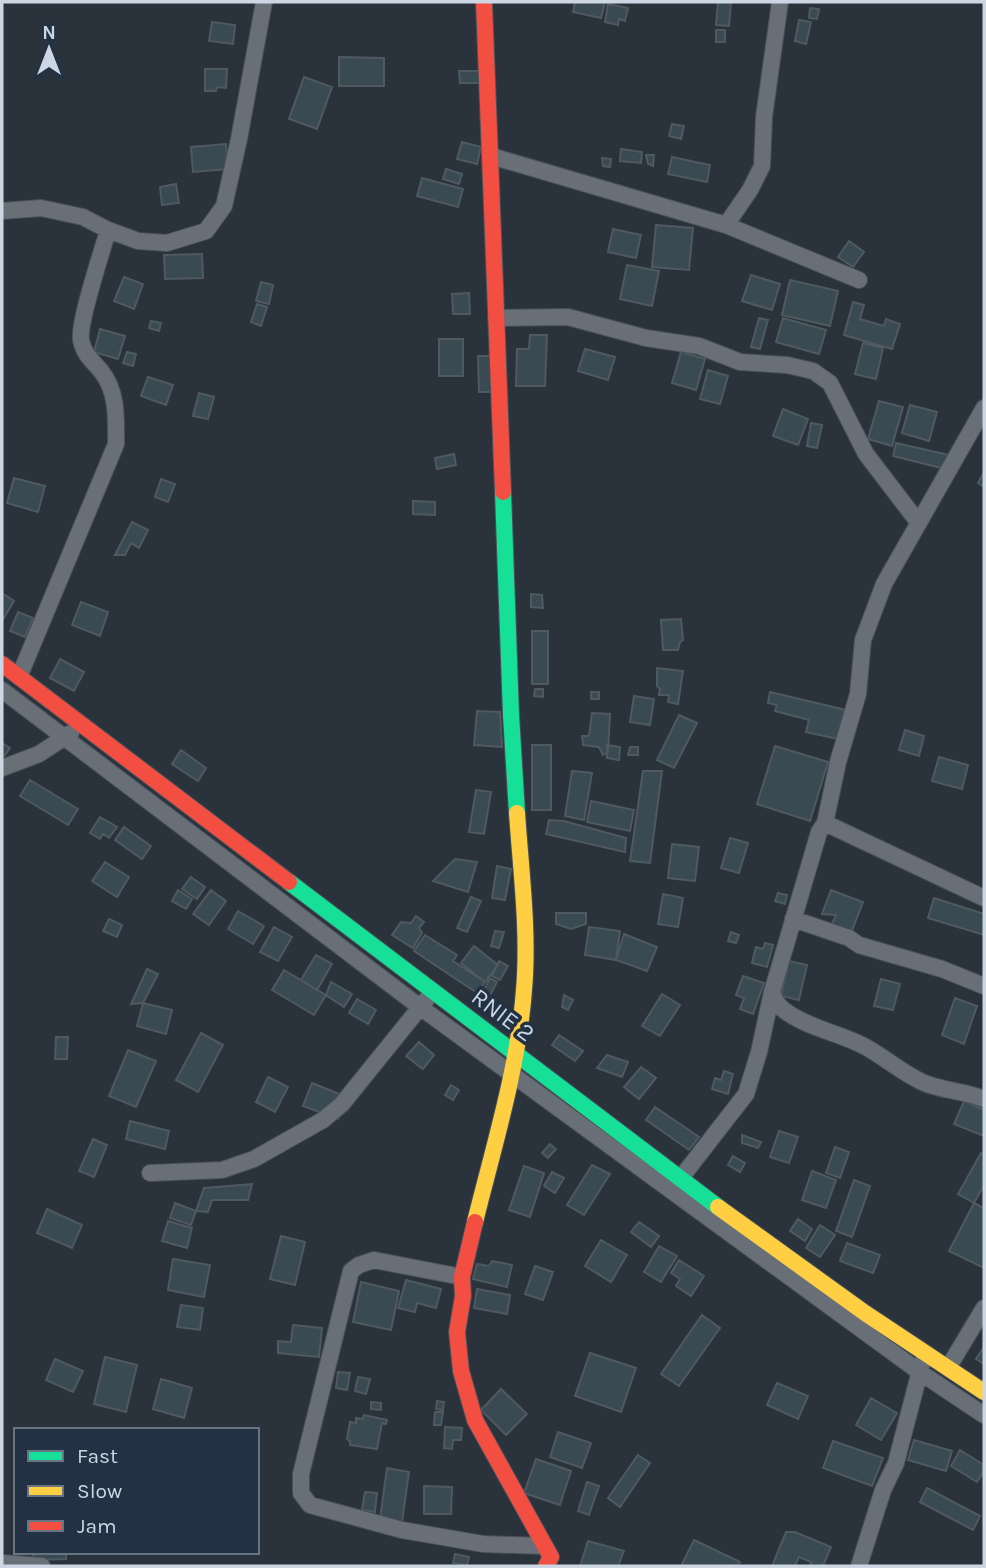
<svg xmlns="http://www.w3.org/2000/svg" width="986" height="1568" font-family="Karla,sans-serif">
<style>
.building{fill:#394a52;stroke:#4f595f;stroke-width:2}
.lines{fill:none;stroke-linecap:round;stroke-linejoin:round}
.street-casing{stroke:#485059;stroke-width:18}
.fast-casing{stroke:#485059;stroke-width:18}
.slow-casing{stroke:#485059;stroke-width:18}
.jam-casing{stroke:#485059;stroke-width:18}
.street{stroke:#686f77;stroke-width:16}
.fast{stroke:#16e098;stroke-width:16}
.slow{stroke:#ffcf43;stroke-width:16}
.jam{stroke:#f24e42;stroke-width:16}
.labels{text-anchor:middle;stroke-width:7;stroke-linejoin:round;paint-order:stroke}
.street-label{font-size:24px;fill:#cdd7e3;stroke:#223244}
</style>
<rect width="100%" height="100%" fill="#2a333c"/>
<!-- building -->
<path class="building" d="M575,2H605L601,18L573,12Z
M718,2H731L729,26L716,25Z
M608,4L628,8L625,21L619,19L618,25L605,22Z
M810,8L819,9L817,19L809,18Z
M799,20L811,22L806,44L795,41Z
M212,22L235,25L233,44L209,41Z
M716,30H725V42H716Z
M339,57L384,58V86H339Z
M205,69H227L226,88L217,87L216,91H205Z
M459,71H480V83H460Z
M304,77L332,87L317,129L289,119Z
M672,124L684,126L681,139L669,136Z
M462,142L481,147L477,164L457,159Z
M226,144L228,169L193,172L191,147Z
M621,149L642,152L641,163L620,161Z
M646,155H654L653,166L648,164Z
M672,157L710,165L707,182L668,174Z
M602,158L611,159L610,167L603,166Z
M446,169L462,174L459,184L443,179Z
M422,178L463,189L458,207L417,196Z
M176,184L179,203L162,205L160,187Z
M656,225L693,228L689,270L652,267Z
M613,229L641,235L636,258L608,252Z
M849,241L864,252L853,267L838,257Z
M202,254L203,278L165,279L164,255Z
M627,265L659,271L652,306L620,299Z
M751,275L780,284L772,310L742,301Z
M124,277L143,284L134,309L114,301Z
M790,280L838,291L830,326L782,315Z
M261,282L273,285L269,304L256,301Z
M469,293L470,314H453L452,294Z
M853,302L864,305L860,319L884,326L886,319L900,324L892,349L844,335Z
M257,304L267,307L261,326L251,322Z
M759,318L768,320L760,349L751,347Z
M783,318L826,330L819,354L776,342Z
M151,321L161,323L159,331L149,328Z
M100,329L125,336L118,359L94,352Z
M530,335H547L545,386H516L517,349H529Z
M439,339H463V376H439Z
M863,343L883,348L876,379L855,374Z
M585,349L615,357L608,380L578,371Z
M127,352L136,354L133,366L123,363Z
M681,352L705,359L696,390L672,383Z
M478,356H492L493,392H479Z
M708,370L728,376L720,404L700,399Z
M148,377L173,385L166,405L141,396Z
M199,393L214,397L208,419L193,416Z
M879,401L903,407L892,446L868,439Z
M910,405L937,412L929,441L902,433Z
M783,409L808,419L798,445L773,436Z
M811,423L822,425L817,448L807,446Z
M896,443L949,455L945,469L893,456Z
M454,454L456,465L437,469L435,458Z
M984,472V487L978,483Z
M14,478L45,486L38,512L7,503Z
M161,479L175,484L168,502L155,497Z
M413,501L435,502V515L413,514Z
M132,522L148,530L139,548L131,543L125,555H115Z
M2,593L14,601L2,621Z
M531,594L542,595L543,608L531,607Z
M81,602L108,612L100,636L72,625Z
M18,612L33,618L25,637L10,631Z
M681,619L683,640L680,642L678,650H663L661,620Z
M532,631H548V684H532Z
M60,659L84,672L74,691L50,678Z
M657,668L683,671L678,704L668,702L669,695H659L660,689L657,686Z
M535,689H543V697L534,696Z
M591,692H599V699H591Z
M770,692L846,710L838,739L806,732L809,720L775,711L777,705L768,703Z
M634,696L654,699L650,725L630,722Z
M477,711L500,712L502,747L474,745Z
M592,713L610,714L608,752L603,755L599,747L583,745L582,736H589Z
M679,715L697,723L674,768L657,760Z
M905,730L924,736L919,756L899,750Z
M2,743L10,748L2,759Z
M532,745H551V810H532Z
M607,745L620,747L619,760L607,758Z
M775,746L828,762L810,821L757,804Z
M630,747H638V755H628Z
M181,750L206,768L198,781L172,764Z
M939,757L968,765L962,789L932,781Z
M572,771L592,773L584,820L565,816Z
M643,771H662L650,863L630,861Z
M30,780L78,809L68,825L20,796Z
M476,790L491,792L484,834L469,832Z
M591,801L634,810L630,831L587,822Z
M100,817L117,827L109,838L103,834L100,839L90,833Z
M549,820L564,821L626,838L625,852L546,834Z
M124,827L151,846L142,859L115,840Z
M730,838L748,843L739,873L721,868Z
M672,844L699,847L695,881L668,878Z
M455,859L477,862L468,892L433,881Z
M105,862L129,877L117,897L92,881Z
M497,866L511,869L505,900L492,898Z
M191,877L205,887L197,899L182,889Z
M178,890L192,899L186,909L172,901Z
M211,890L226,901L209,925L193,914Z
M831,890L863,902L849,938L829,931L836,915L822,914Z
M778,893L787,895L785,904L775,901Z
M663,894L683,898L678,927L658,924Z
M471,897L481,901L467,932L457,928Z
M934,898L984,914V935L928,918Z
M238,911L264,926L253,944L228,929Z
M556,913H586V924L571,929L556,924Z
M416,916L424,922L419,928L422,933L413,948L392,935L401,922L411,923Z
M109,919L122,925L117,937L103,931Z
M274,927L292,937L278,961L260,952Z
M589,927L620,931L616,960L585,955Z
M495,931L504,932L499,948L491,946Z
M731,932L739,935L736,943L728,941Z
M624,934L657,947L647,971L616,960Z
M425,935L457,955L453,961L485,982L477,993L414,951Z
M765,943L773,945L767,967L752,963L756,947L763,949Z
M474,946L498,965L485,982L461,963Z
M316,955L332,964L317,990L301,980Z
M499,961L508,966L500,980L492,976Z
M789,961L807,965L799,1000L781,996Z
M147,969L158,974L143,1003L131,1004Z
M284,970L326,995L314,1015L272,990Z
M743,976L764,983L753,1014L740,1009L744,998L736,995Z
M490,978L497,982L488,999L482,994Z
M881,979L900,984L893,1010L874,1006Z
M331,982L352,994L344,1007L326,995Z
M662,994L680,1005L660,1036L642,1026Z
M564,995L573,1000L568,1010L562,1007Z
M955,998L977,1006L964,1044L942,1035Z
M357,999L376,1010L368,1024L349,1013Z
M143,1003L172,1010L166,1034L137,1026Z
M201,1033L223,1045L198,1092L176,1080Z
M559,1035L583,1051L575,1061L552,1045Z
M56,1037H68L67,1059H55Z
M419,1042L434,1055L423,1069L406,1056Z
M128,1050L156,1061L136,1107L109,1096Z
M607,1055L628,1062L622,1077L597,1068Z
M641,1067L656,1078L639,1099L624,1087Z
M724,1071L733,1074L728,1094L712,1089L715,1078L721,1080Z
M268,1077L288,1087L275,1112L256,1102Z
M312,1083L347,1097L338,1119L303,1106Z
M451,1085L459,1090L453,1100L445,1095Z
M964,1101L984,1110V1136L954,1124Z
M655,1107L699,1137L689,1150L646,1120Z
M130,1121L169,1131L165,1149L126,1139Z
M779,1131L798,1137L789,1163L770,1157Z
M742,1135L761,1142L758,1148L742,1143Z
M93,1139L107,1145L94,1177L79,1171Z
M550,1144L556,1149L548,1158L542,1153Z
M835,1147L849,1152L840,1178L826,1173Z
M981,1153L984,1155V1185L974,1203L958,1194Z
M733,1156L745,1163L740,1172L728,1165Z
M592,1165L610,1174L584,1215L567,1205Z
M524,1166L544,1173L530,1217L509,1210Z
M812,1171L836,1180L826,1208L802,1200Z
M552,1172L564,1178L555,1193L544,1186Z
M854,1180L870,1186L852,1237L836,1231Z
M252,1184L248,1200H212L208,1212L196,1211L204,1188Z
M175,1203L196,1211L191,1225L170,1218Z
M974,1203L984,1208V1268L949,1251Z
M47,1209L82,1225L72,1248L37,1233Z
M798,1219L812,1229L805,1241L790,1231Z
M168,1221L192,1228L187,1248L162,1241Z
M639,1222L659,1236L651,1247L631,1232Z
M820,1225L835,1235L820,1257L806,1248Z
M281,1236L305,1242L295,1285L270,1279Z
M601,1240L627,1255L611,1282L585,1266Z
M847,1243L880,1255L873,1273L840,1261Z
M659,1246L677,1256L661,1282L644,1272Z
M173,1259L210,1265L204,1297L168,1290Z
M679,1260L704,1276L691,1296L676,1286L680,1279L671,1273Z
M492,1261L512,1265L507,1287L473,1279L477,1264L489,1266Z
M535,1266L553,1272L543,1300L525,1294Z
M406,1280L441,1289L436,1308L417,1303L415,1312L398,1308Z
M361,1282L399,1291L391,1330L353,1322Z
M477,1289L510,1295L507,1314L474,1308Z
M181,1305L203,1308L200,1330L177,1327Z
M702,1315L720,1328L679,1386L661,1374Z
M293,1325L322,1328L319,1357L278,1353V1341L291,1342Z
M984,1347V1364L976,1359Z
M590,1353L636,1368L621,1412L575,1396Z
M105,1357L137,1365L126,1412L94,1404Z
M55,1359L83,1371L73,1392L46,1380Z
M338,1372L350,1373L347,1390L336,1388Z
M358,1377L370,1379L366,1394L355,1391Z
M161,1379L192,1388L184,1418L153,1409Z
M777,1383L808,1396L798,1419L767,1405Z
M501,1389L527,1414L506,1435L481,1410Z
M871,1398L897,1413L881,1440L856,1425Z
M437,1401L444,1402L443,1410L436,1409Z
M371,1402L381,1403V1410L371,1409Z
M435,1412H443L441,1425H434Z
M364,1415L387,1420L386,1424L382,1423L377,1449L350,1445V1441L347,1439L350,1422L356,1423V1418L363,1419Z
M445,1427L462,1428L461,1440H453L452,1449L444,1448Z
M558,1432L591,1443L582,1468L550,1457Z
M914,1440L952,1451L946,1471L908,1460Z
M833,1441L883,1458L872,1486L823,1468Z
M960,1450L984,1465V1471L977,1482L951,1466Z
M638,1455L650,1463L620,1507L608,1498Z
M536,1459L571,1471L560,1505L524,1493Z
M387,1468L409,1472L402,1522L380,1519Z
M587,1482L599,1486L589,1515L578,1511Z
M424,1486L452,1487L451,1514H424Z
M927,1488L980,1516L973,1530L920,1502Z
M365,1492L377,1493L375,1512L362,1510Z
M786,1532H795L831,1547L823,1566H810L811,1562L799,1557L795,1566H772Z
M694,1540L740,1562L738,1566H681Z
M588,1541L624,1551L618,1566H580Z
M33,1552H66V1559L33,1560Z
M455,1554L469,1557L467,1565L453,1563Z"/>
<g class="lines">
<defs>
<path id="street" d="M491,156L726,225L859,280
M2,211L41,208L83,217L108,230L138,241L167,243L206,231L224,206L239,139L264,2
M726,225L750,190L762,166L764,117L780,2
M496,318L568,317L646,338L699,346L740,362L787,365L813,371L830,383L866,454L918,522
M19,677L116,444C116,419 118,392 101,371C92,360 84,355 81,340C78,323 102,252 108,230
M2,690L420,1007L921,1373L984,1415
M2,768L39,754L71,733
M825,823L984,898
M793,919L849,938L859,945L942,969L984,986
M772,992C775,1002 779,1007 788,1013C810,1028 838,1033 862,1045C884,1056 905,1076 927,1084C945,1091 966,1091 984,1099
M150,1173L222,1170L254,1159L323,1120L342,1104L426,1000
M680,1179L746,1094L759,1052L772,992L819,832L825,823L838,762L858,694L863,640L884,584L984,408
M462,1277L374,1260L359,1265L351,1271L301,1474V1493L310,1505L402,1530L483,1544L544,1546
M948,1368L984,1308
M2,1563L42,1566
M859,1566L883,1490L896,1463L922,1363"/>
<path id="fast" d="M503,492L511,715L517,813
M289,882L718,1207"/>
<path id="slow" d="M718,1207L865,1313L984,1392
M475,1222C494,1145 518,1069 524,990C529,932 521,872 517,813"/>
<path id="jam" d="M484,2L503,492
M2,664L289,882
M475,1222L462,1277L463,1296L457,1332L461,1371L475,1420L551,1557L546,1566"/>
</defs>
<!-- street casing -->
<use href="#street" class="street-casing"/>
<!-- fast casing -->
<use href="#fast" class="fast-casing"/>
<!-- slow casing -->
<use href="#slow" class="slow-casing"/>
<!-- jam casing -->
<use href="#jam" class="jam-casing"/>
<!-- street -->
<use href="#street" class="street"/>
<!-- fast -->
<use href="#fast" class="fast"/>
<!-- slow -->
<use href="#slow" class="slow"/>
<!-- jam -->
<use href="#jam" class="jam"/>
</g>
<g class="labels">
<!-- street labels -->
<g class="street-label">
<text transform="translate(503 1015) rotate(37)" y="8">RNIE 2</text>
</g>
</g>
<!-- border -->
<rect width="986" height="1568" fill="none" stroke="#cdd7e3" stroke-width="7"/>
<!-- legend -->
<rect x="14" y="1428" width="245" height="126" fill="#223244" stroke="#667484" stroke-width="2"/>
<rect x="28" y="1451" width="35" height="10" fill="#16e098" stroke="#667484" stroke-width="2"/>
<text x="77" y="1463" font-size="21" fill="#cdd7e3">Fast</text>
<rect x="28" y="1486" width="35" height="10" fill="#ffcf43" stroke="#667484" stroke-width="2"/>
<text x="77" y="1498" font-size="21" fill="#cdd7e3">Slow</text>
<rect x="28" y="1521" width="35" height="10" fill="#f24e42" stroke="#667484" stroke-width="2"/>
<text x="77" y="1533" font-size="21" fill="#cdd7e3">Jam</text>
<!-- north arrow -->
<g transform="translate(49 49)" stroke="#223244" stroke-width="5" paint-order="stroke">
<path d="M0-5L12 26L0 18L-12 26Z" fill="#cdd7e3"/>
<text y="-10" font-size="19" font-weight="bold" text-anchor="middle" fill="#cdd7e3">N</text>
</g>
</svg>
